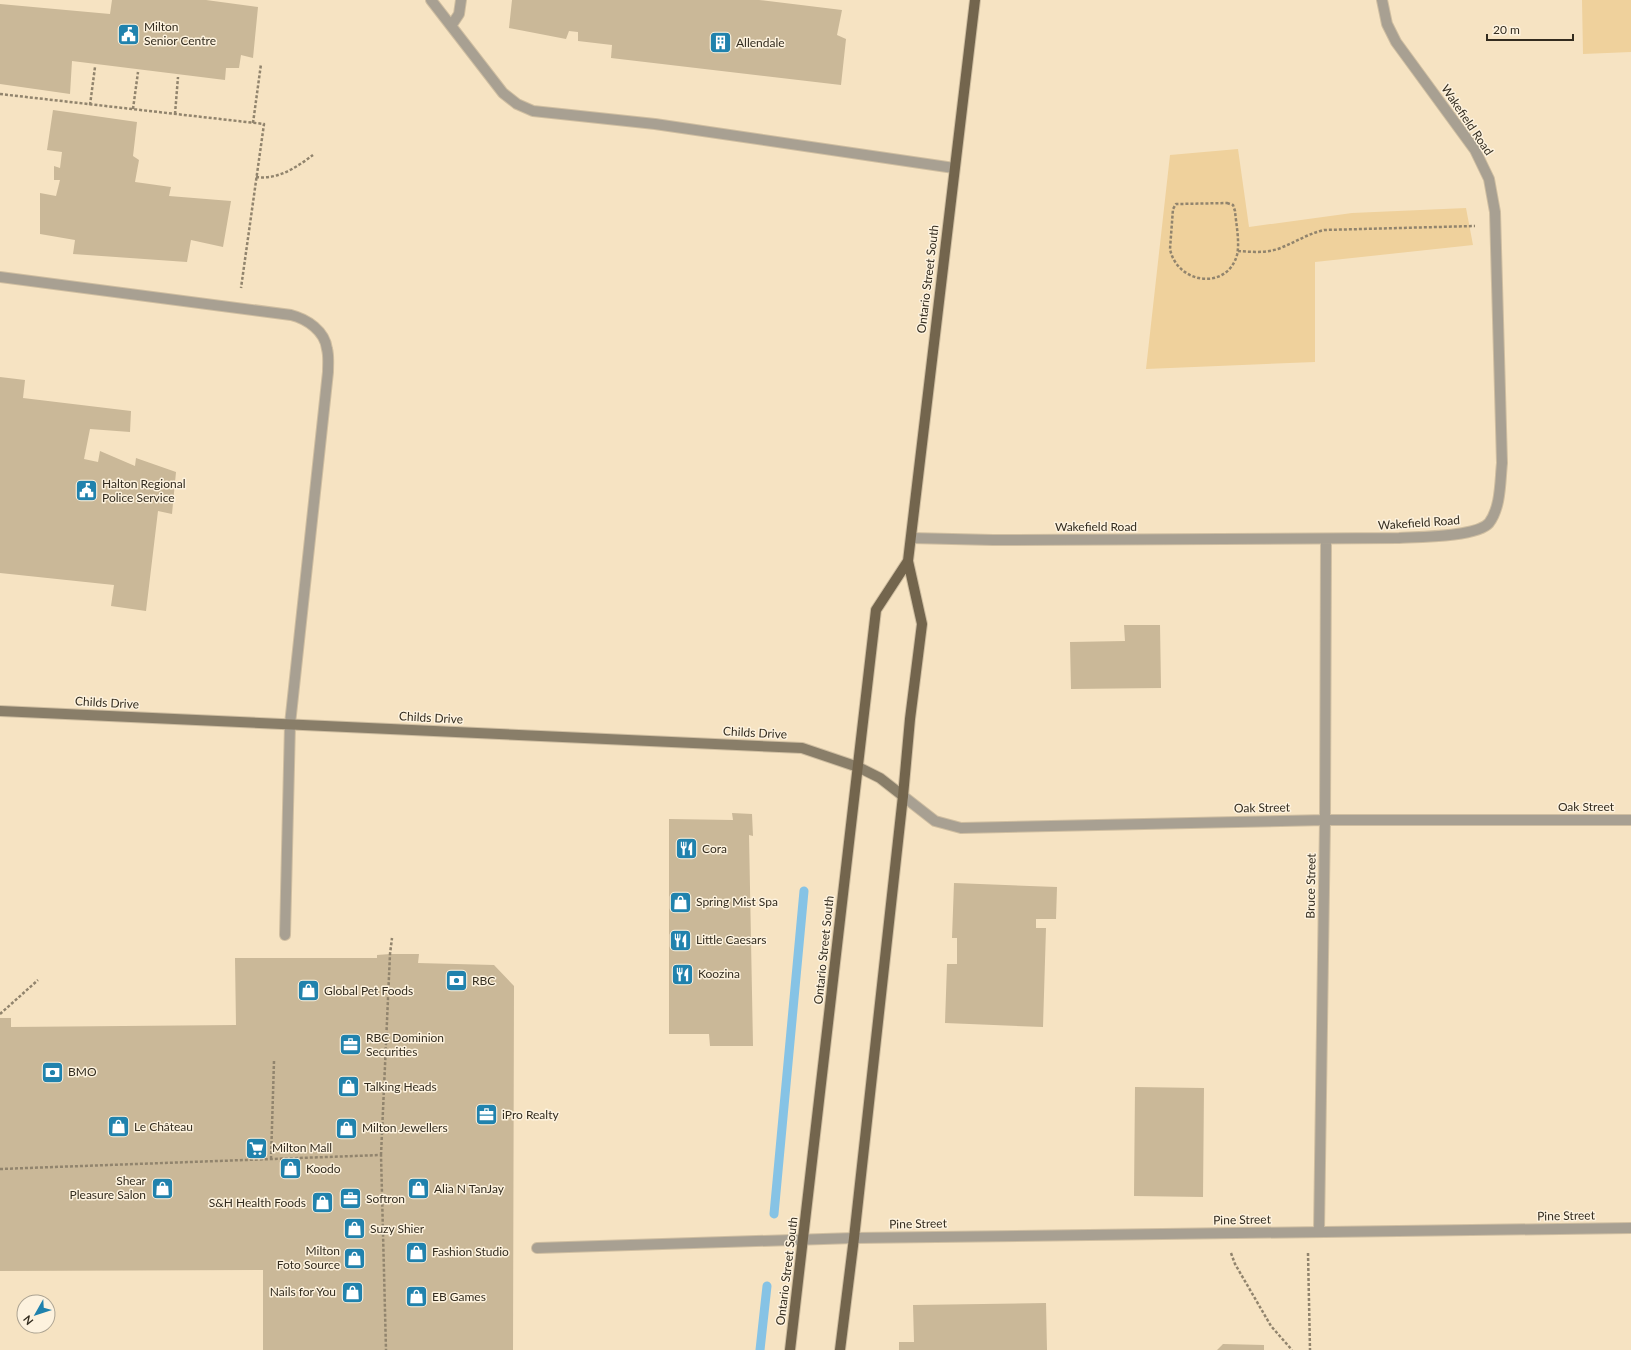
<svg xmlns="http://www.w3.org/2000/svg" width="1631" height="1350" font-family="Lato,sans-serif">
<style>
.green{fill:#efd19c}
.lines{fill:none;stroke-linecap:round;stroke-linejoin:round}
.stream{stroke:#86c3e5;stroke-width:9}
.building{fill:#cab898}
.lane-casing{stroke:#cfbea1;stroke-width:12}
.street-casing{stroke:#cfbea1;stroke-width:12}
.secondary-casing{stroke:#cfbea1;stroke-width:12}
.primary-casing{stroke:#cfbea1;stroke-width:12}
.path{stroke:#91846d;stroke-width:2.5;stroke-dasharray:3 2;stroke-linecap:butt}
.lane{stroke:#a8a092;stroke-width:10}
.street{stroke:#a8a092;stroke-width:10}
.secondary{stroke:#897e69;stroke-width:10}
.primary{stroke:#73654d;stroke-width:10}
.labels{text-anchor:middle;stroke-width:3;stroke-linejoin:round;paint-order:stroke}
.poi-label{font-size:12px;fill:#332c1f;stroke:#fdf2de;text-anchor:start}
.street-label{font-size:12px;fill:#332c1f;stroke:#fdf2de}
</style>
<rect width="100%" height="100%" fill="#f6e3c2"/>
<!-- green -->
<path class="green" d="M1582,0H1631V52L1583,54Z
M1238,149L1249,227L1352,213L1466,208L1473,245L1315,262V362L1146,369L1170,155Z"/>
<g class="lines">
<!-- stream -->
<path class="stream" d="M774,1214L804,891
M760,1350L767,1286"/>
</g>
<!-- building -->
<path class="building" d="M112,0H206L258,7L253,58L241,55L239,68H226L225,80L72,61L70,94L0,84V4L110,14Z
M512,0H759L842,10L837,35L846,39L841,85L611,58L612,45L578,41V32L569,31L566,39L509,28Z
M53,110L137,122L133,156L139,160L135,182L171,187L169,196L231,201L223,247L191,240L187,262L73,254L75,240L40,234V193L56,196L60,180H54V166L60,168L62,152L47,150Z
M0,377L25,380L23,398L131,411L130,432L90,429L84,459L98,462L100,451L135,466L136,458L176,472L172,514L158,511L146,611L111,606L114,585L0,573Z
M1124,625H1160L1161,688L1071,689L1070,642L1125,641Z
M732,813L752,814L753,836L749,835L753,1046H710L709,1034H669V819L733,820Z
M954,883L1057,887L1056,919H1036V928H1046L1043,1027L945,1023L947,964H957V938H952Z
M390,954H419L418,963L494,965L514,986L513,1350H263V1270L0,1271V1018H11V1027L236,1025L235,958H377V955Z
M1135,1087L1204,1088L1203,1197L1134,1196Z
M1046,1303L1047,1350H899V1342H914L913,1305Z
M1223,1344L1264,1345V1350H1217Z"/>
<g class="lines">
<defs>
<path id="lane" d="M431,0L503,93L517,104L533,111L655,124L954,168
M451,26L459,14L461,0
M0,277L291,315C307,319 325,331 327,349C329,356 328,364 328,372L290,724L285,935
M537,1248L854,1238"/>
<path id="street" d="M911,538L993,540L1399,538C1418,537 1477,537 1489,523C1501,507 1500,482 1502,463L1495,212L1489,179L1475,150L1396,42L1387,24L1382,0
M903,796L935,821L961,828L1325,820H1631
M1319,1232L1325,820L1326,540
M854,1238L1631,1228"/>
<path id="secondary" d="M0,711L802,748L858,767L880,778L903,796"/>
<path id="primary" d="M790,1350L876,610L908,561
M840,1350L854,1238L903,796L910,719L922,624L908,561L975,0"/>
</defs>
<!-- lane casing -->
<use href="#lane" class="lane-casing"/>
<!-- street casing -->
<use href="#street" class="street-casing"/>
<!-- secondary casing -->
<use href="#secondary" class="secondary-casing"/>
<!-- primary casing -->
<use href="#primary" class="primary-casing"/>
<!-- path -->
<path class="path" d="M0,94L264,124L241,288
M90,105L95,67
M133,109L138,72
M175,114L178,77
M253,123L261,64
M256,177C278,180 297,167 313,155
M1227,203L1233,205L1235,211C1236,223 1240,243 1237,255C1227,291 1177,284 1170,249L1173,209L1176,204H1179Z
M1238,251C1251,252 1265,253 1278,249C1294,243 1307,234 1324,230L1475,226
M0,1014L38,980
M381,1155L390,954L392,938
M271,1159L274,1061
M0,1169L381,1155L386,1350
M1231,1253L1235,1264L1271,1326L1292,1350
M1308,1253L1310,1350"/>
<!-- lane -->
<use href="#lane" class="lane"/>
<!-- street -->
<use href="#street" class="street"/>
<!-- secondary -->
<use href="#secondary" class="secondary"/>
<!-- primary -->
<use href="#primary" class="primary"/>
</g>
<!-- icons -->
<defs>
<symbol id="civic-square" viewBox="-11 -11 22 22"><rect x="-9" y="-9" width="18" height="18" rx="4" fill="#2082ad" stroke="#fdf2de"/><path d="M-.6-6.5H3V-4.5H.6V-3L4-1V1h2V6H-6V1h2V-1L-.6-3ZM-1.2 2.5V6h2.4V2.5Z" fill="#fff"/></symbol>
<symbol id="building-square" viewBox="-11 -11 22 22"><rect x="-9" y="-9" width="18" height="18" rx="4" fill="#2082ad" stroke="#fdf2de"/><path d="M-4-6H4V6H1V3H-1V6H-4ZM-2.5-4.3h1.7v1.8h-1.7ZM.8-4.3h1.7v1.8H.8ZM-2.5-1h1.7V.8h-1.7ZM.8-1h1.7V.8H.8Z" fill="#fff"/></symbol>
<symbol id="restaurant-square" viewBox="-11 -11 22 22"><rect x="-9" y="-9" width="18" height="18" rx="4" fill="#2082ad" stroke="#fdf2de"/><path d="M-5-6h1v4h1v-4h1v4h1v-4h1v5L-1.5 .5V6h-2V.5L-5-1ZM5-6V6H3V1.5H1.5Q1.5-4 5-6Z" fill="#fff"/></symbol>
<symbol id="shop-square" viewBox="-11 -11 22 22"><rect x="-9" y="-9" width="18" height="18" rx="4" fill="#2082ad" stroke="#fdf2de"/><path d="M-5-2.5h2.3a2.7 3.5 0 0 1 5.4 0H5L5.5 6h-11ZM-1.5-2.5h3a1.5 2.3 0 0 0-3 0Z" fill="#fff"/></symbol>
<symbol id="bank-square" viewBox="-11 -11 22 22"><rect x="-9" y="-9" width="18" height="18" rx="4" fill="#2082ad" stroke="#fdf2de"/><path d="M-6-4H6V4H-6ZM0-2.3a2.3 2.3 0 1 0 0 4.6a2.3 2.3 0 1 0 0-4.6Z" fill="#fff"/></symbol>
<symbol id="office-square" viewBox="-11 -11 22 22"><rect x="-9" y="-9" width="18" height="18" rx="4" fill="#2082ad" stroke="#fdf2de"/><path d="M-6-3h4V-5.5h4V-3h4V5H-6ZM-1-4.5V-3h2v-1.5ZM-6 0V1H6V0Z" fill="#fff"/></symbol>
<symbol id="supermarket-square" viewBox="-11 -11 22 22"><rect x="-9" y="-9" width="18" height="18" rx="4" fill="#2082ad" stroke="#fdf2de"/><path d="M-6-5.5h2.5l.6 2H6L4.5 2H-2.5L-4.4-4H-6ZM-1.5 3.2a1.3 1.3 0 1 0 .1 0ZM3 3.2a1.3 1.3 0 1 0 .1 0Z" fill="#fff"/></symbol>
</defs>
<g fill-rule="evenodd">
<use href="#civic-square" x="116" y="22" width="25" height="25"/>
<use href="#building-square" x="708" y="30" width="25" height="25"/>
<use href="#civic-square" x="74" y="478" width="25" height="25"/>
<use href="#restaurant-square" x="674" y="836" width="25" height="25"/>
<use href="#shop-square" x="668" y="890" width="25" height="25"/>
<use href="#restaurant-square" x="668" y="928" width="25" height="25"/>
<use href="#restaurant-square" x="670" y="962" width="25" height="25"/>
<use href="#bank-square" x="444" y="968" width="25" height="25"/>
<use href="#shop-square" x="296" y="978" width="25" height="25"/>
<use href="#office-square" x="338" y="1032" width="25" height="25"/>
<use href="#bank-square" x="40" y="1060" width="25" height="25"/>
<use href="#shop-square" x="336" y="1074" width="25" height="25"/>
<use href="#office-square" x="474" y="1102" width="25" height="25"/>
<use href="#shop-square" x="106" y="1114" width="25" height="25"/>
<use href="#shop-square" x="334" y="1116" width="25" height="25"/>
<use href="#supermarket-square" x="244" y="1136" width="25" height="25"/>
<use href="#shop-square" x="278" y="1156" width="25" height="25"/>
<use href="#shop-square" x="150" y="1176" width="25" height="25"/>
<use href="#shop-square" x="406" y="1176" width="25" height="25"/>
<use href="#office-square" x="338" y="1186" width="25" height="25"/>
<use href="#shop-square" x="310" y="1190" width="25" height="25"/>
<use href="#shop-square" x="342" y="1216" width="25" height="25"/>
<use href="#shop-square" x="404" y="1240" width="25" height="25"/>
<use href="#shop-square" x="342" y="1246" width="25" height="25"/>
<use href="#shop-square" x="340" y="1280" width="25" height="25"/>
<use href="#shop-square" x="404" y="1284" width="25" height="25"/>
</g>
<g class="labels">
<!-- poi labels -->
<g class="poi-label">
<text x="144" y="31">Milton<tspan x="144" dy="14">Senior Centre</tspan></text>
<text x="736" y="47">Allendale</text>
<text x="102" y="488">Halton Regional<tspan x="102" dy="14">Police Service</tspan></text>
<text x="702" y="853">Cora</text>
<text x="696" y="906">Spring Mist Spa</text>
<text x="696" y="944">Little Caesars</text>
<text x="698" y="978">Koozina</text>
<text x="472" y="985">RBC</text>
<text x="324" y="995">Global Pet Foods</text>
<text x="366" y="1042">RBC Dominion<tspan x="366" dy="14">Securities</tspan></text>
<text x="68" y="1076">BMO</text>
<text x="364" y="1091">Talking Heads</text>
<text x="502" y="1119">iPro Realty</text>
<text x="134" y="1131">Le Château</text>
<text x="362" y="1132">Milton Jewellers</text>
<text x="272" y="1152">Milton Mall</text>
<text x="306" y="1173">Koodo</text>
<text x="146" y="1185" text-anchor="end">Shear<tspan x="146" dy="14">Pleasure Salon</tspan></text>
<text x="434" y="1193">Alia N TanJay</text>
<text x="366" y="1203">Softron</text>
<text x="306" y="1207" text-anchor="end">S&amp;H Health Foods</text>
<text x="370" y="1233">Suzy Shier</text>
<text x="340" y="1255" text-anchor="end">Milton<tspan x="340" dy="14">Foto Source</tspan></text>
<text x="432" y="1256">Fashion Studio</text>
<text x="336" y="1296" text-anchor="end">Nails for You</text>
<text x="432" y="1301">EB Games</text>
</g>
<!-- street labels -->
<g class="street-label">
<text transform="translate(1467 120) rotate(56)" y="4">Wakefield Road</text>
<text transform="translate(928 279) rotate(-83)" y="4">Ontario Street South</text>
<text transform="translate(1419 523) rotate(-4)" y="4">Wakefield Road</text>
<text x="1096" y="531">Wakefield Road</text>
<text transform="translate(107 703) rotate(3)" y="4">Childs Drive</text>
<text transform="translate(431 718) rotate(3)" y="4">Childs Drive</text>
<text transform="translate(755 733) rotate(3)" y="4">Childs Drive</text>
<text x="1586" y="811">Oak Street</text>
<text transform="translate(1262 808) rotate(-1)" y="4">Oak Street</text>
<text transform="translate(1311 886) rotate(-89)" y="4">Bruce Street</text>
<text transform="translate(824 950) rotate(-84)" y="4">Ontario Street South</text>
<text transform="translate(1566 1216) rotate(-1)" y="4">Pine Street</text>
<text transform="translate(1242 1220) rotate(-1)" y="4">Pine Street</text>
<text transform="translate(918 1224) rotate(-1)" y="4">Pine Street</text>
<text transform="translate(787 1271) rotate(-83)" y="4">Ontario Street South</text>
</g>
</g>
<!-- north arrow -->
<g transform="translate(36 1314) rotate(231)"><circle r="19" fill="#fdf2de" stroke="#aca392"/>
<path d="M0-3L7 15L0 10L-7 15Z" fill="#2082ad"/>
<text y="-6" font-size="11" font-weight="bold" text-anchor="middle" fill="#332c1f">N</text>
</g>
<!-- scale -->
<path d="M1487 34v6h86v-6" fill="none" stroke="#332c1f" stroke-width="2"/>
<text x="1493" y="34" font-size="12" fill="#332c1f" stroke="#fdf2de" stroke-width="3" paint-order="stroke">20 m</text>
</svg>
